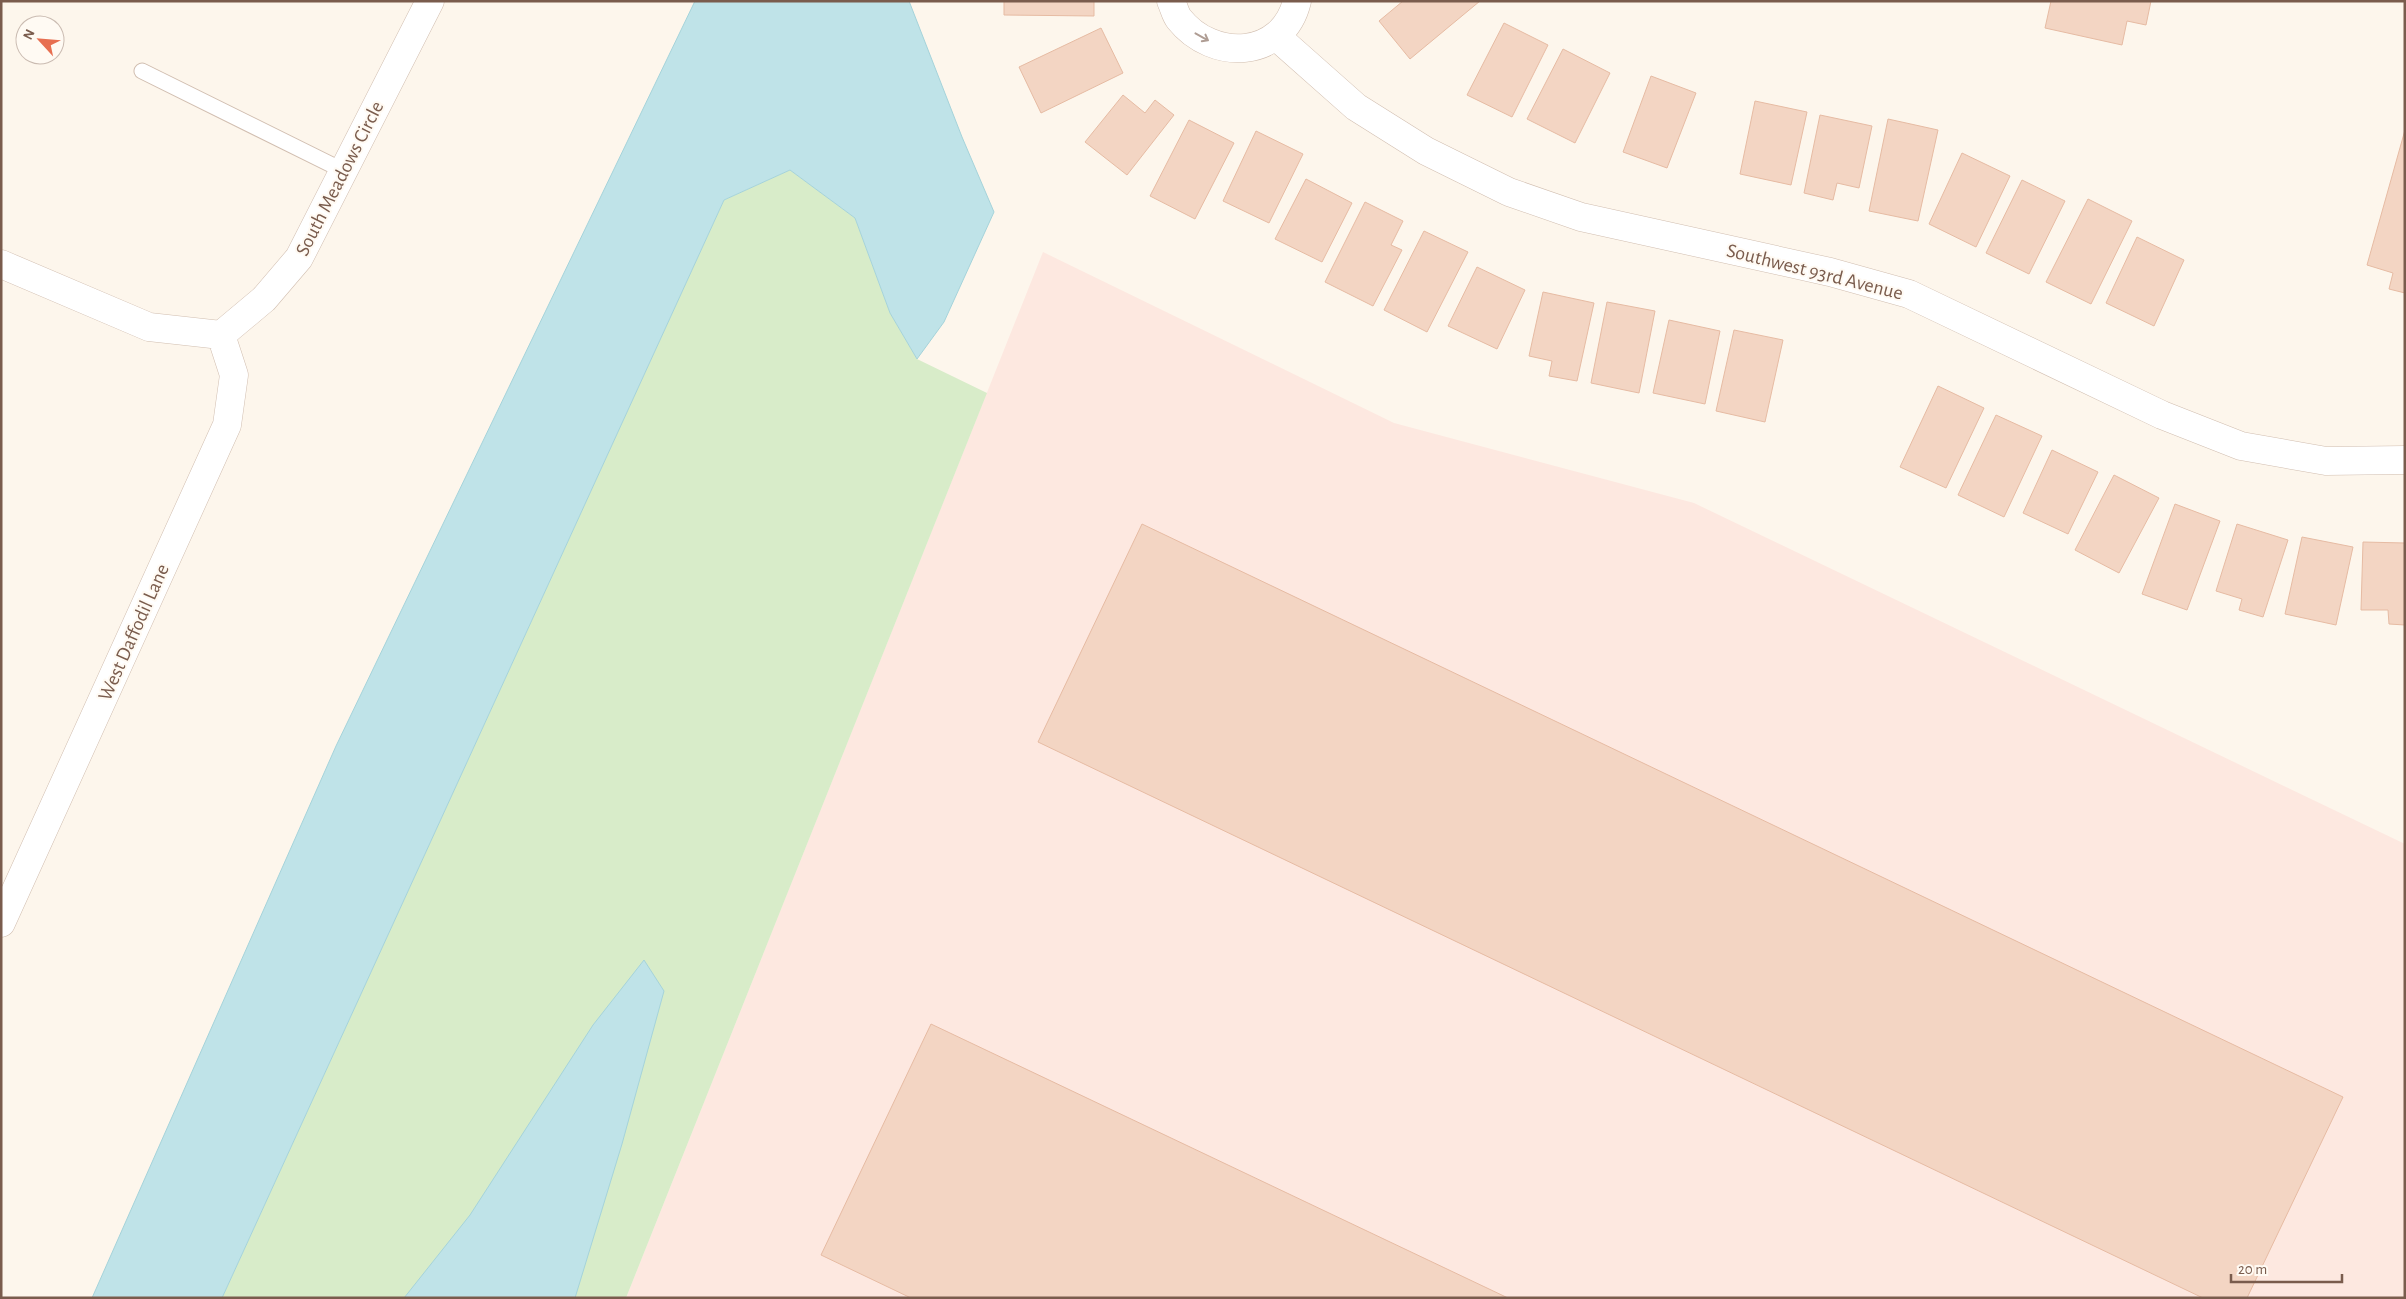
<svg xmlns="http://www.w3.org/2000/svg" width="2406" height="1299" font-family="'Alegreya Sans',sans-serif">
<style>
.commercial{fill:#fde8e0}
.green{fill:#d8ecc9}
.water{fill:#bfe3e8;stroke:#a5d3da}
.building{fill:#f3d5c3;stroke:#e6bba3}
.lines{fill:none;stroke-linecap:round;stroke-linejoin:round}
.lane-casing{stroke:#d1beb0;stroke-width:17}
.street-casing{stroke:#d1beb0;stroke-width:29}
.lane{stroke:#fff;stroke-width:15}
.street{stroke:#fff;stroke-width:28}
.oneway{stroke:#af9d94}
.labels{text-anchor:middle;stroke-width:4;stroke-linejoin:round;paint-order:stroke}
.street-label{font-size:20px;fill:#7a5c4d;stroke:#fffaf3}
</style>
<rect width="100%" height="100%" fill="#fdf6ec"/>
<!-- commercial -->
<path class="commercial" d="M1043,252L1394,423L1694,503L2405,844V1298H626Z"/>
<!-- green -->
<path class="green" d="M790,170L855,218L890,313L917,359L987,393L626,1298H222L724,200Z"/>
<!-- water -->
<path class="water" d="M695,1H909L962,137L994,212L944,322L917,359L890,313L855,218L790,170L724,200L222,1298H92L336,746Z
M644,960L664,991L622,1144L575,1298H404L470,1215L593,1025Z"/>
<!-- building -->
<path class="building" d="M1004,1H1094V16L1004,15Z
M1403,1H1480L1410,59L1379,21Z
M2051,1H2151L2146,25L2127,21L2122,45L2045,28Z
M1504,23L1548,45L1512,117L1467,95Z
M1101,28L1123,73L1041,113L1019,67Z
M1563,49L1610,73L1575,143L1527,119Z
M1651,76L1696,93L1667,168L1623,152Z
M1123,95L1145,113L1155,100L1174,115L1127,175L1085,142Z
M1755,101L1807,112L1791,185L1740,174Z
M1820,115L1872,126L1859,188L1837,183L1833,200L1804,193Z
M1888,119L1938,130L1918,221L1869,211Z
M1189,120L1234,143L1195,219L1150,196Z
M2405,130V293L2389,289L2393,273L2367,265Z
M1256,131L1303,154L1269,223L1223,201Z
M1962,153L2010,176L1976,247L1929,224Z
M1306,179L1352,203L1322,262L1275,239Z
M2022,180L2065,201L2029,274L1986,253Z
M2088,199L2132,221L2091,304L2046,282Z
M1365,202L1403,221L1391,245L1402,250L1373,306L1325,282Z
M1424,231L1468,252L1427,332L1384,310Z
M2137,237L2184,260L2154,326L2106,303Z
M1477,267L1525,290L1497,349L1448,326Z
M1543,292L1594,303L1577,381L1549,376L1552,361L1529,356Z
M1607,302L1655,311L1639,393L1591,383Z
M1669,320L1720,331L1705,404L1653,393Z
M1734,330L1783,340L1765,422L1716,411Z
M1938,386L1984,408L1946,488L1900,467Z
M1996,415L2042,436L2004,517L1958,495Z
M2052,450L2098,472L2068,534L2023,513Z
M2114,475L2159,498L2119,573L2075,550Z
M2175,504L2220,521L2187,610L2142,594Z
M1142,524L2343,1097L2247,1298H2203L1038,742Z
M2237,524L2288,540L2263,617L2239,610L2242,599L2216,591Z
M2302,537L2353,547L2336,625L2285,614Z
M2363,542L2405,543V625L2389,624L2388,610H2361Z
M931,1024L1508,1298H911L821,1255Z"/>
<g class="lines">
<defs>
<path id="lane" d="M142,71L344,171"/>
<path id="street" d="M1171,1C1174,7 1175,14 1179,19C1213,62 1283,59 1297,1
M1277,37L1356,107L1426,151L1509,192L1581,217L1830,272L1909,294L2162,415L2241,446L2326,461L2405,460
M1,264L149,327L221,335
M221,335L264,299L299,258L430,1
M1,923L227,425L234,375L221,335"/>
</defs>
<!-- lane casing -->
<use href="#lane" class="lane-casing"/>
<!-- street casing -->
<use href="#street" class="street-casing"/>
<!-- lane -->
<use href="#lane" class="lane"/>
<!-- street -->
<use href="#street" class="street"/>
</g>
<!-- one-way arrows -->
<defs><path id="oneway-shaft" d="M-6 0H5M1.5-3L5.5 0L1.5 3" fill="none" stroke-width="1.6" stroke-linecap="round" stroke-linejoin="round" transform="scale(1.25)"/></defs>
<use class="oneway" href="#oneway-shaft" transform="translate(1202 37) rotate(29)"/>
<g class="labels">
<!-- street labels -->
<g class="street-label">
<text transform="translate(339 178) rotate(-63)" y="7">South Meadows Circle</text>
<text transform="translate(1815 271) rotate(14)" y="7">Southwest 93rd Avenue</text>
<text transform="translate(133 632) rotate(-66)" y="7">West Daffodil Lane</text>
</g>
</g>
<!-- border -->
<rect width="2406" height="1299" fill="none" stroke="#7a5c4d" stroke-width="5"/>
<!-- north arrow -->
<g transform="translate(40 40) rotate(296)"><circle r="24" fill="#fffaf3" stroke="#cabbb1"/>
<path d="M0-4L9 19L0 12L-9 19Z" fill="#e76f51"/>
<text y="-8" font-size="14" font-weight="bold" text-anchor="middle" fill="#7a5c4d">N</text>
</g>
<!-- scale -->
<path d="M2231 1274v8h111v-8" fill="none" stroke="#7a5c4d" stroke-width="2.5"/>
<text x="2238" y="1274" font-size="15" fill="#7a5c4d" stroke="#fffaf3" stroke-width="4" paint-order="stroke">20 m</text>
</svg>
